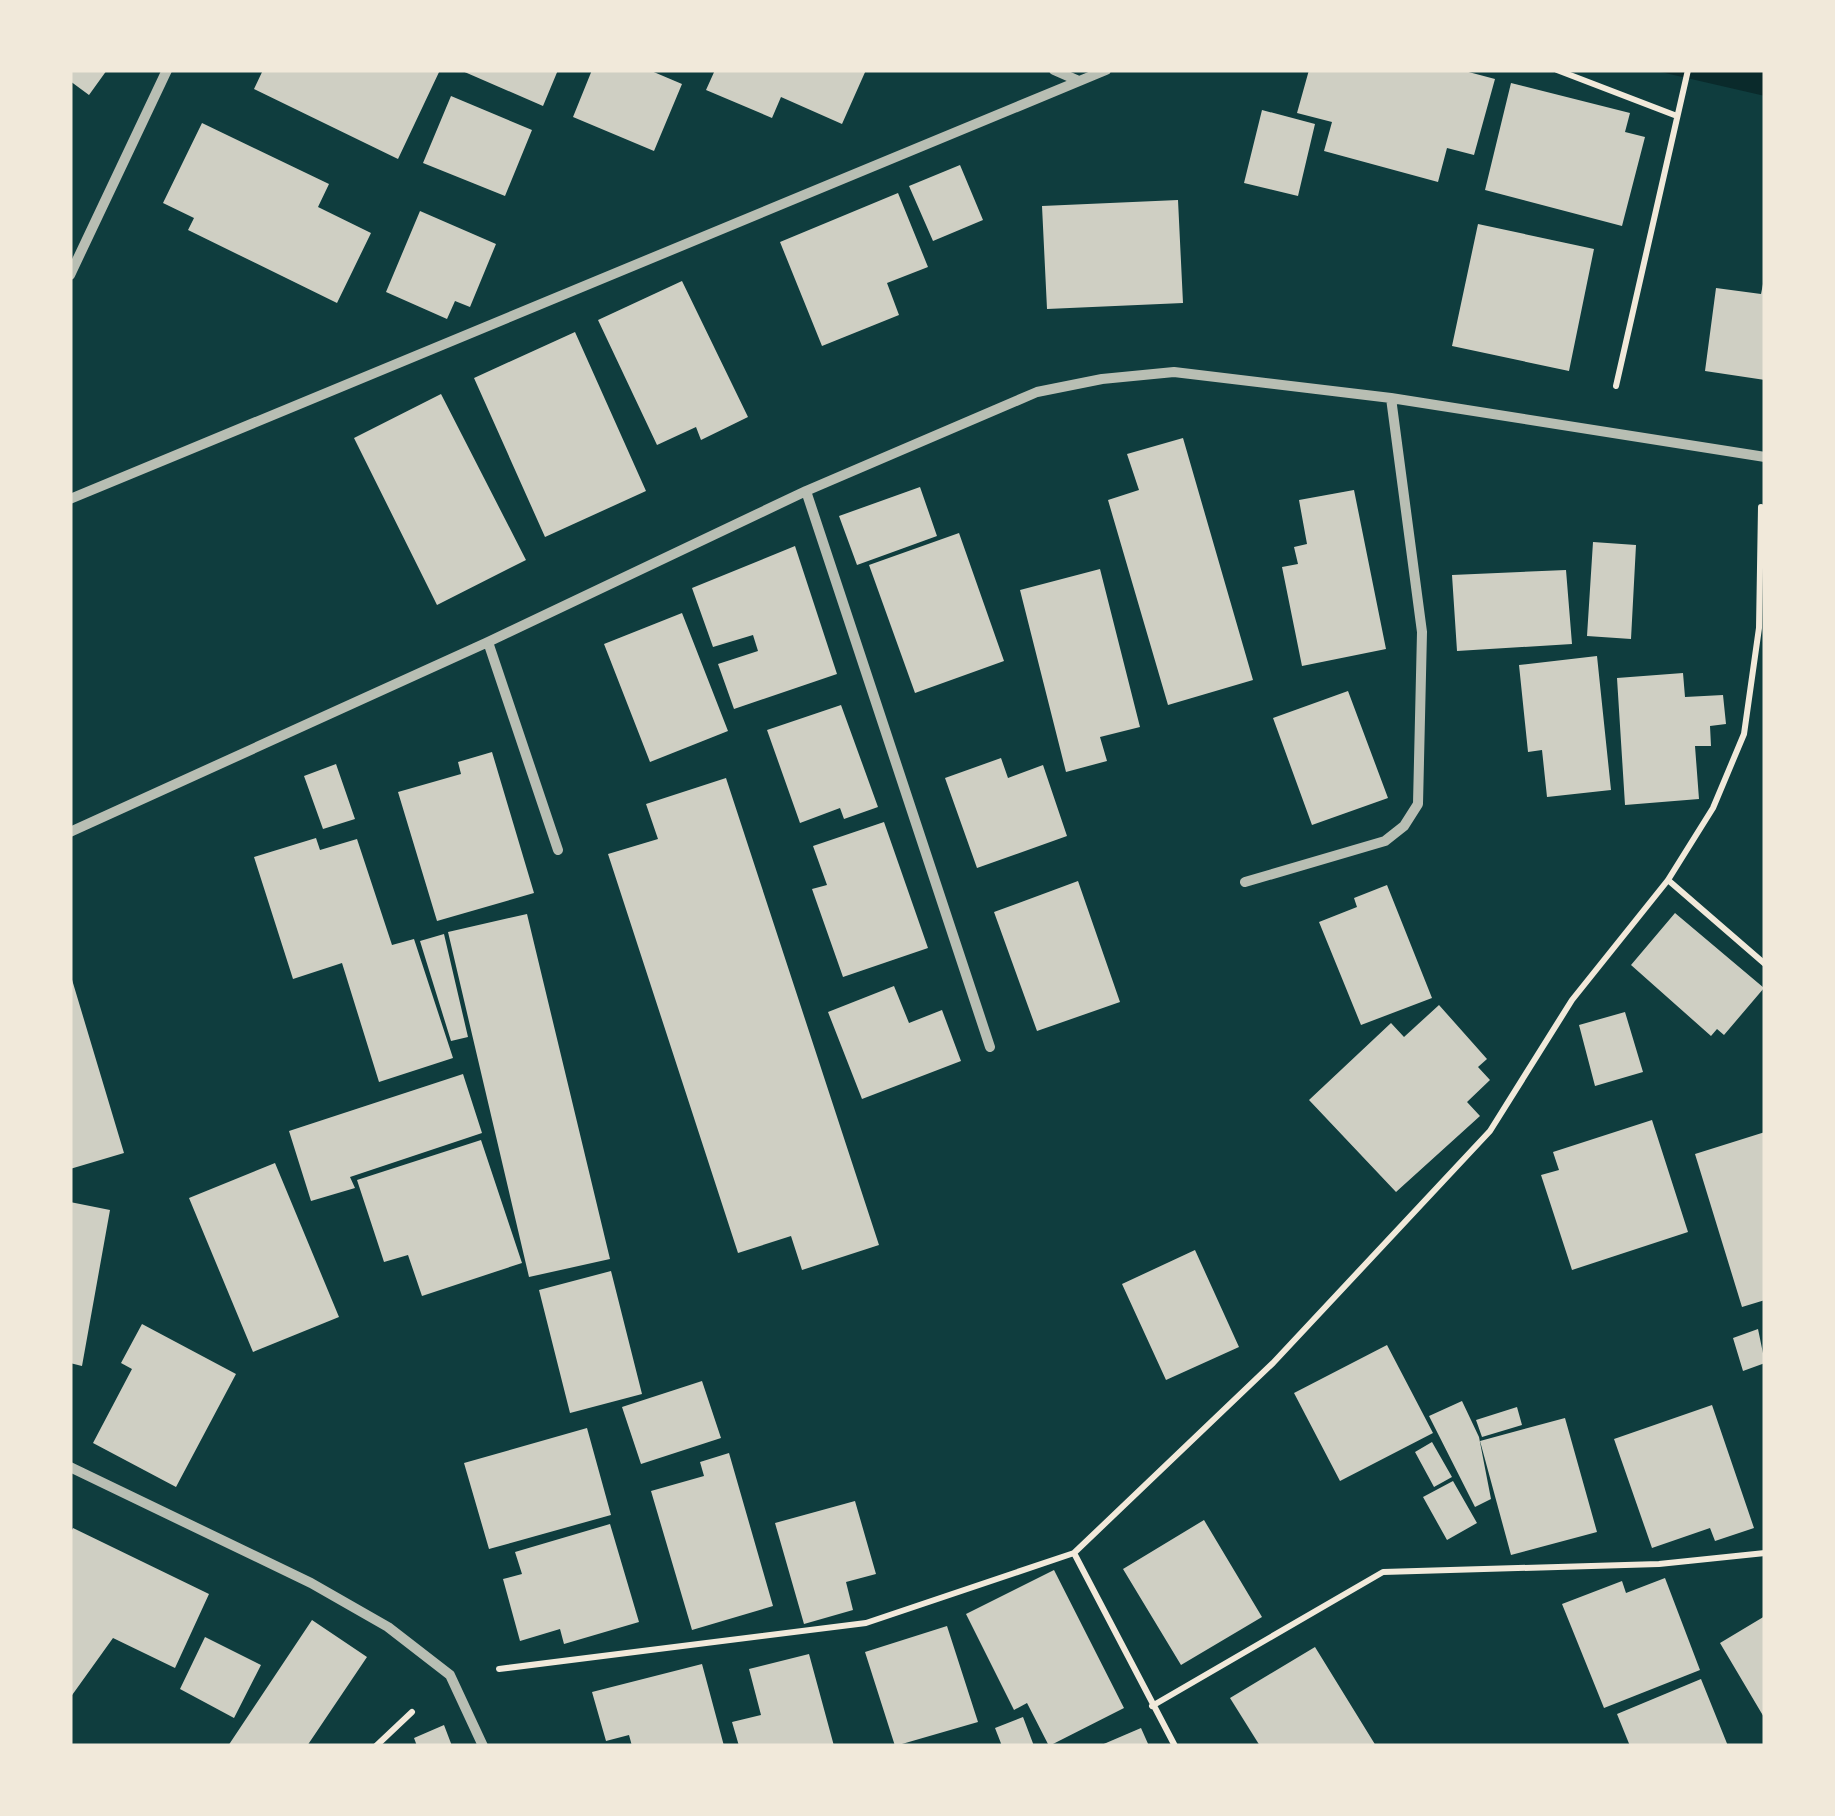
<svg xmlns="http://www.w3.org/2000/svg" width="1835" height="1816" font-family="'Space Grotesk',sans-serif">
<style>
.water{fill:#0a2a2b}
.building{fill:#cfcfc3}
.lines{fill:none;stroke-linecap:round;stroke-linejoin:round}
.path{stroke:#f1e9da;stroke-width:6}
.minor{stroke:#b8beb3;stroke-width:10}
</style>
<rect width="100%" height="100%" fill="#0f3d3e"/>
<!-- water -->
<path class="water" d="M1652,70H1765V96Z"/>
<!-- building -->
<path class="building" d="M70,70H107L89,95L70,81Z
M263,70H440L398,159L254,89Z
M460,70H558L543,106Z
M592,70H649L682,84L654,151L573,117Z
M715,70H866L842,124L781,97L772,118L706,90Z
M1309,70H1461L1495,79L1474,155L1447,148L1438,182L1324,151L1332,122L1297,113Z
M1511,83L1630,113L1625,132L1645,137L1622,226L1485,190Z
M451,96L532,130L505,196L423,163Z
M1262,110L1315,124L1298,196L1244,183Z
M202,123L329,184L318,207L371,233L337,303L188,230L194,218L163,203Z
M960,165L983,220L933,241L909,186Z
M898,193L928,267L887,283L899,315L822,346L780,242Z
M1178,200L1183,303L1047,309L1042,206Z
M420,211L496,244L470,307L455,301L447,319L386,292Z
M1478,224L1594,249L1569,371L1452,346Z
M682,281L748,417L701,440L696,427L657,445L598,320Z
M1763,284L1765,380L1705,371L1716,288L1761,294Z
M575,332L646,491L545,537L474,378Z
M441,394L526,560L437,605L354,438Z
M1183,438L1253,680L1168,705L1108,500L1139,490L1127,454Z
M920,487L937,536L857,565L839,516Z
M1354,490L1386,649L1302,666L1282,567L1298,564L1294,547L1307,544L1299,500Z
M959,533L1004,661L915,693L869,565Z
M1593,542L1636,545L1631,639L1587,636Z
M795,546L837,674L734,709L718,664L758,651L753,635L713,647L692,588Z
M1100,569L1140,727L1100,737L1107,761L1066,772L1020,590Z
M1566,570L1572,644L1457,651L1452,575Z
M682,613L728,731L650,762L604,644Z
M1597,656L1611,790L1547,797L1542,750L1528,752L1519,665Z
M1683,673L1685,697L1723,695L1726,724L1710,726L1711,746H1695L1699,799L1625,805L1617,678Z
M1348,691L1388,798L1312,825L1273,718Z
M841,705L878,807L844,819L840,808L800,823L767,730Z
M492,752L534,893L437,921L398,792L461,774L458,762Z
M1001,758L1008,778L1043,765L1067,836L977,868L945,778Z
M336,764L355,819L323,829L304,776Z
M726,778L879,1245L802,1270L791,1236L738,1253L608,854L658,839L646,804Z
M884,822L928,948L843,977L812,889L827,885L813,846Z
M316,838L320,850L357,839L392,945L414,939L453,1058L379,1082L342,963L293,979L254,857Z
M1078,881L1120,1002L1037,1031L994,912Z
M1387,885L1432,998L1361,1025L1319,922L1357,907L1354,898Z
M1675,913L1764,988L1724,1035L1717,1029L1711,1036L1631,965Z
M527,914L610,1259L529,1277L448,932Z
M444,934L468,1037L451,1041L420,941Z
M70,973L124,1153L70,1169Z
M894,986L909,1023L942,1010L961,1061L862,1099L828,1012Z
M1439,1005L1487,1059L1478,1067L1490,1080L1467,1102L1480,1116L1396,1192L1309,1100L1391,1023L1404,1037Z
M1625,1012L1643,1072L1595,1086L1579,1025Z
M463,1074L482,1133L350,1177L355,1188L311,1201L289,1131Z
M1652,1120L1688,1232L1572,1270L1541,1175L1559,1170L1553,1152Z
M1765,1132V1300L1742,1307L1695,1154Z
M481,1140L522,1263L422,1296L408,1255L384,1262L357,1180Z
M275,1163L339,1317L253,1352L189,1198Z
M70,1202L110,1210L82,1366L70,1363Z
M1195,1250L1239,1347L1166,1380L1122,1284Z
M611,1271L642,1394L570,1413L539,1290Z
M142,1324L236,1374L176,1487L93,1443L132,1369L121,1363Z
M1758,1329L1765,1363L1743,1371L1733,1338Z
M1387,1345L1433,1433L1340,1481L1294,1393Z
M702,1381L721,1438L641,1464L622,1407Z
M1462,1401L1479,1437L1491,1499L1475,1507L1429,1416Z
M1712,1405L1754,1528L1715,1541L1710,1528L1652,1548L1614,1439Z
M1517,1407L1522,1425L1482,1437L1476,1420Z
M1565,1418L1597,1532L1511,1555L1480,1441Z
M587,1428L611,1515L489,1549L464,1463Z
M1432,1442L1452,1477L1434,1487L1415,1452Z
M729,1453L773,1606L692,1630L651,1491L704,1476L700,1462Z
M1453,1481L1477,1523L1447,1540L1423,1497Z
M855,1501L876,1574L846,1582L853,1610L804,1624L775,1523Z
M1204,1520L1262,1617L1181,1665L1123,1569Z
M610,1524L639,1622L564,1644L560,1629L520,1641L503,1579L522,1574L515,1552Z
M73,1528L209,1594L175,1668L113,1638L70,1698V1534Z
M1054,1570L1124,1708L1049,1746L1027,1703L1014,1710L966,1614Z
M1665,1578L1700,1670L1604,1708L1562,1604L1622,1581L1626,1593Z
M1765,1616V1719L1720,1643Z
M312,1620L367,1657L307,1746H228Z
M947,1626L978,1722L895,1746L865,1652Z
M205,1637L261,1665L234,1718L180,1689Z
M1315,1647L1376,1746H1260L1230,1698Z
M809,1654L834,1746H739L732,1722L761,1715L749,1669Z
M702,1664L724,1746H632L629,1735L606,1741L592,1692Z
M1701,1679L1728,1746H1630L1617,1714Z
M1023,1717L1034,1746H1002L995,1728Z
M444,1725L452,1746H417L414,1738Z
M1141,1728L1149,1746H1099Z"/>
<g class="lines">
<!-- path -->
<path class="path" d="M1557,70L1677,116
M1616,386L1688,70
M1668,880L1765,964
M1074,1553L1175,1746
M499,1669L866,1623L1074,1553L1273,1363L1490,1131L1572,1000L1668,880L1713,808L1744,734L1759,628L1761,507
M1152,1706L1383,1572L1659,1564L1765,1553
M376,1746L412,1712"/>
<!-- minor -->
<path class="minor" d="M1054,70L1079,81
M70,275L167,70
M806,491L990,1047
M70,499L1106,70
M488,642L558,850
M70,832L488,642L806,491L1037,392L1102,379L1174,372L1391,398L1765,457
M1245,882L1385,841L1404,826L1418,804L1422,632L1391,398
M70,1467L311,1583L388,1627L450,1675L483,1746"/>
</g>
<!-- border -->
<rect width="1835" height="1816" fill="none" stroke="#f1e9da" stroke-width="145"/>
</svg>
